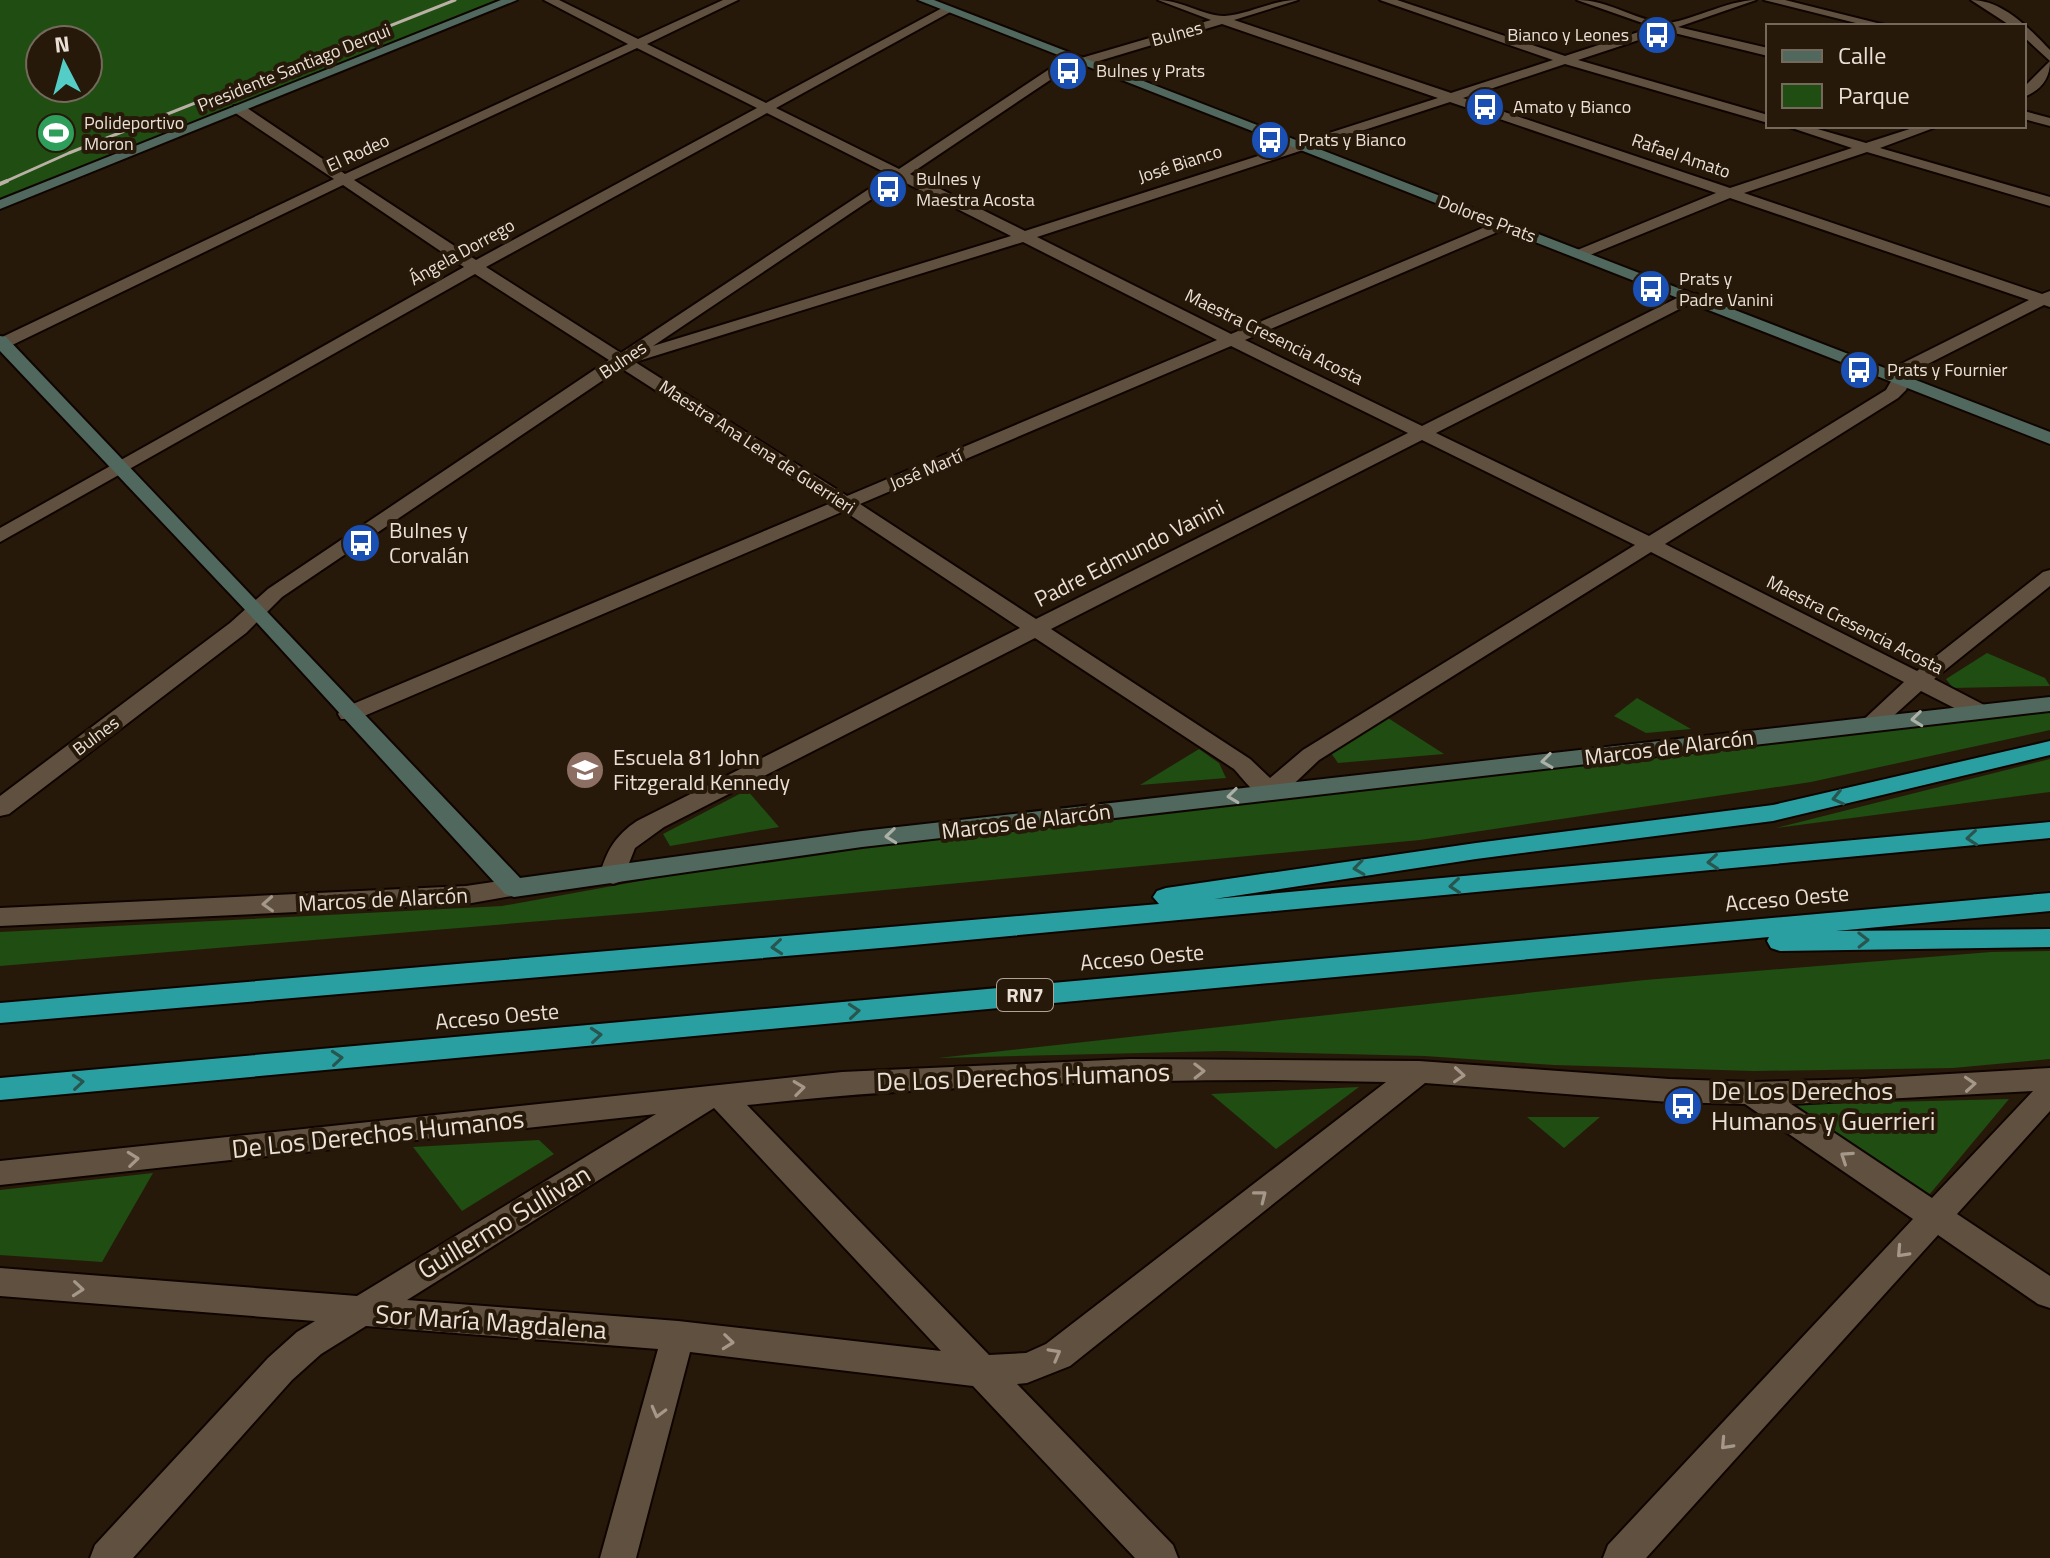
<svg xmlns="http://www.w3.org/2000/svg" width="2050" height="1558" font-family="'Titillium Web',sans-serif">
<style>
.green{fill:#1f4d12;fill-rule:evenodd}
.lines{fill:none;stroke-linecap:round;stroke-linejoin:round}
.street-casing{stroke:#0f0400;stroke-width:4}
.secondary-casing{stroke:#0f0400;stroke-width:4}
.highway-casing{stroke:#0f0400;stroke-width:4}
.street{fill:#60503f;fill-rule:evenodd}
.secondary{fill:#50685d;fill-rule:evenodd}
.highway{fill:#299fa2;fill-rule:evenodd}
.rail-far1{stroke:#bbb0a5;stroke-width:3}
.rail{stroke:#bbb0a5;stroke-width:4}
.oneway{stroke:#acb0a6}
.oneway2{stroke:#28554e}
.oneway3{stroke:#a5988a}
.labels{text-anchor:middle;stroke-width:8;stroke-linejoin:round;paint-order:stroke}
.far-street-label{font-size:18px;fill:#eae0d6;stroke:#27190a}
.far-poi-label{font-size:18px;fill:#eae0d6;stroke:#27190a;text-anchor:start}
.shield{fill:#27190a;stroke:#b0a499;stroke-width:2}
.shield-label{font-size:20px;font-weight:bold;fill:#eae0d6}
.poi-label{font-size:22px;fill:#eae0d6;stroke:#27190a;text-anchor:start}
.street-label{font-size:22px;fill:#eae0d6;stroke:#27190a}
.near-street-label{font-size:26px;fill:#eae0d6;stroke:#27190a}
.near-poi-label{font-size:26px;fill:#eae0d6;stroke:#27190a;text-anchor:start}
</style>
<rect width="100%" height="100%" fill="#27190a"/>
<!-- green -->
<path class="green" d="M0,0H496L0,199ZM40,40H88V88H40Z
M1987,653L2045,678L2050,686L1953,688L1946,679Z
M1637,698L1691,729L1646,733L1614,716Z
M2050,710V730L1811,782L1420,840L650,912L0,966V932L502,906L673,875L878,844Z
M1388,718L1444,754L1338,763L1331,753Z
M1199,749L1219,763L1226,778L1140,785Z
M2050,759V792L1776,828Z
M747,790L779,827L670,846L663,834Z
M2050,951V1059L1953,1068L1754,1071L1554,1065L1425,1056L1224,1051L938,1058L1645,980L1991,952Z
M1359,1087L1276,1149L1211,1094Z
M2009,1099L1924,1201L1770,1105Z
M1527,1117H1600L1564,1148Z
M539,1140L554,1154L462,1211L413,1147Z
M153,1173L102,1262L0,1255V1190Z"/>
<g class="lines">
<defs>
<path id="street" d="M544,0H559L638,39L723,0H738L647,44L766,103L944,7H952V11L776,108L899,169L1054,66L1211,20L1158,0C1181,0 1206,17 1225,16C1250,14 1272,0 1298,0L1234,20L1451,93L1553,60L1380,0H1397L1565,56L1654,27L1577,0C1608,0 1633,19 1663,23C1682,25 1727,0 1756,0L1678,27L1768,48V56L1666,31L1578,60L1768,115V123L1565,64L1463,98L1730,188L1852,148L1786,126H1807L1866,143L1919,126H1939L1880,148L2050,197V206L1867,152L1744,193L2042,294L2050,291V307L2044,305L1914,371L1906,390L1898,398L1665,544L1917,671L2043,572L2050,570V586L1934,679L1988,707L1991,712L1988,717H1972L1921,691L1880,728H1864L1860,723L1904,682L1651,552L1319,760L1279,798C1259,803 1246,782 1234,769L1035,638L664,827L635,848L622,881L613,884L604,881L600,875C606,851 616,835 637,821L1020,628L844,511L357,719H341L338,714L341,709L831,503L621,368L282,597L246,633L9,814L0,816V796L230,623L268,589L609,360L475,274L0,542V528L464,267L343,185L6,348L0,349V338L334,179L234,112V106H244L345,174L628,44ZM1222,24L1438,98L1025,231L910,174L1062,72ZM637,48L757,108L476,260L354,180ZM1450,102L1716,193L1575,251V257H1585L1730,198L2029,300L1901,364L1886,390L1649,536L1436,433L1697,300V294H1685L1422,426L1245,340L1507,228V222H1497L1231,334L1037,237ZM767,113L890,175L621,353L486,267ZM900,180L1011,236L653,346ZM1023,242L1217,340L847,496L635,362ZM1231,346L1408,433L1036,619L860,504ZM1422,440L1635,545L1303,750L1270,778L1250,759L1051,629Z
M1764,0H1785L1889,26H1868Z
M1971,0C2003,0 2030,29 2050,50V61L2024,37V26H2011Z
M2050,61C2050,79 2041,90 2024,97V87Z
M2024,111L2050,118V126L2024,119Z
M514,879L523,882L527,888L523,894L466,904L0,926V908L466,886Z
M1130,1059L1419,1061L1669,1079L1753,1082L1864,1079L2050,1068V1111L1957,1214L2050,1276V1308L2038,1304L1938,1235L1646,1558H1603L1608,1545L1913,1219L1745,1104L1669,1102L1425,1083L1070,1366L1027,1383L1017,1384L1173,1545L1178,1558H1135L973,1386L690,1352L636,1558H600L658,1349L366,1326L321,1354L292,1380L133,1558H90L95,1545L268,1358L297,1332L315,1321L0,1296V1268L357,1296L656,1114L0,1185V1161L842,1072ZM1276,1080L1386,1082L1046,1344L1026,1353L989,1355L747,1105C922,1086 1099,1080 1276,1080ZM2033,1091L1932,1198L1791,1104ZM714,1108L941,1351L678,1321L407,1300Z"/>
<path id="secondary" d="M501,0H517L0,209V200Z
M918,0H934L2050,432V444Z
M0,336L6,337L520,878L862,831L2050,697V711L862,847L514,897L505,894L249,614L0,351Z"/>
<path id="highway" d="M2050,741V755L1773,821L1476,859L1214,899L2050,822V838L892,947L0,1023V1003L1159,904L1153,897L1157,891L1166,888L1476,843L1773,805Z
M2050,893V911L1836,931L2050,929V947L1780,951L1771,948L1767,941L1769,937L0,1100V1078Z"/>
</defs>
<!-- street casing -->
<use href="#street" class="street-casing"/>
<!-- secondary casing -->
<use href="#secondary" class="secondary-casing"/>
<!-- highway casing -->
<use href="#highway" class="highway-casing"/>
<!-- street -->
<use href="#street" class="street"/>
<!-- secondary -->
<use href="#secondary" class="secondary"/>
<!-- highway -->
<use href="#highway" class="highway"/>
<!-- rail-far1 -->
<path class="rail-far1" d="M2,183L69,153L455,0"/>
<!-- rail -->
<path class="rail" d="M0,184L7,181"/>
</g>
<!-- one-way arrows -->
<defs><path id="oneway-chevron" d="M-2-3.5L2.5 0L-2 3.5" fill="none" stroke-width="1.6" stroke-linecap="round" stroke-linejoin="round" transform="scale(2)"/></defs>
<g class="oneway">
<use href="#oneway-chevron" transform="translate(1917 719) rotate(174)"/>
<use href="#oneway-chevron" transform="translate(1547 761) rotate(173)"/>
<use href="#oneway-chevron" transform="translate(1233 796) rotate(173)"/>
<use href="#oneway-chevron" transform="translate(891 836) rotate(174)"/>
</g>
<g class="oneway2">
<use href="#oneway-chevron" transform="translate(1838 798) rotate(167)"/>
<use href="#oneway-chevron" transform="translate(1972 838) rotate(175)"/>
<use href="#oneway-chevron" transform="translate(1713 862) rotate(175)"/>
<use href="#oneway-chevron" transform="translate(1359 868) rotate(172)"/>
<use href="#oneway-chevron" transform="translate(1455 886) rotate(175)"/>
<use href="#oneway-chevron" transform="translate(1863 940) rotate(-1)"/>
<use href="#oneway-chevron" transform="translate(777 947) rotate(175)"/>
<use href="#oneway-chevron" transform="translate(854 1011) rotate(-5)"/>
<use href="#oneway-chevron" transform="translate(596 1035) rotate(-5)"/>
<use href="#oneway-chevron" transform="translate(337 1058) rotate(-5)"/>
<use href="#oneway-chevron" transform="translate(78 1082) rotate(-5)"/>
</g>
<g class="oneway3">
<use href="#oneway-chevron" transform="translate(268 904) rotate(177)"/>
<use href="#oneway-chevron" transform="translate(1199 1071) rotate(-1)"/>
<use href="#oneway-chevron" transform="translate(1459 1075) rotate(4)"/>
<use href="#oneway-chevron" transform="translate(1970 1084) rotate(-4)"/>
<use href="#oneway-chevron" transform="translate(799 1088) rotate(-7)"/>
<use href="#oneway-chevron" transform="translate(1846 1157) rotate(-146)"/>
<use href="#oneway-chevron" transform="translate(133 1159) rotate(-6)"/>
<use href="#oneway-chevron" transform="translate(1261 1196) rotate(-38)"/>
<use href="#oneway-chevron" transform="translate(1902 1252) rotate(133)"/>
<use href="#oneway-chevron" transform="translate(78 1289) rotate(5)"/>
<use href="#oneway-chevron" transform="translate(728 1342) rotate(6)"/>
<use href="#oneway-chevron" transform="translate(1055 1354) rotate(-29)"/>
<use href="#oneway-chevron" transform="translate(658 1412) rotate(105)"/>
<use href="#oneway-chevron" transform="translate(1726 1444) rotate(133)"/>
</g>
<!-- icons -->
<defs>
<symbol id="bus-disc" viewBox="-11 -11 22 22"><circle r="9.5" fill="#1a4fb4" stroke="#27190a"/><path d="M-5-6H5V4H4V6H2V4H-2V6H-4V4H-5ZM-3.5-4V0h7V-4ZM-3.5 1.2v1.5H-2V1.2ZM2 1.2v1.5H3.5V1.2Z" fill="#fff"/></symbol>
<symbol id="stadium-disc" viewBox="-11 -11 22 22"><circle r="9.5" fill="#2e9e5b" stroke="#27190a"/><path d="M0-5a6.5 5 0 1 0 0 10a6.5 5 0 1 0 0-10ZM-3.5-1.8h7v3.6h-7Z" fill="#fff"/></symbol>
<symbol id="school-disc" viewBox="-11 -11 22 22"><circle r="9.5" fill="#8d6e63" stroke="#27190a"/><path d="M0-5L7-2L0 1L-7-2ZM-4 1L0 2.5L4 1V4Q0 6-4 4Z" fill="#fff"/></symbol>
</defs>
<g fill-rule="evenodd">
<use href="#bus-disc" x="1635" y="13" width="44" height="44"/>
<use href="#bus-disc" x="1046" y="49" width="44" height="44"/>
<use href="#bus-disc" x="1463" y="85" width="44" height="44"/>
<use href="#stadium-disc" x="34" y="111" width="44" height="44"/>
<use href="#bus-disc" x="1248" y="118" width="44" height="44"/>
<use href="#bus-disc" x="866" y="167" width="44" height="44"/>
<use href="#bus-disc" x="1629" y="267" width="44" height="44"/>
<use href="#bus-disc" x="1837" y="348" width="44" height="44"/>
<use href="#bus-disc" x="339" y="521" width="44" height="44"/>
<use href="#school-disc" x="563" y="748" width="44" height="44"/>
<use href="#bus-disc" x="1661" y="1084" width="44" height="44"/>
</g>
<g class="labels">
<!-- far-street labels -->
<g class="far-street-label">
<text transform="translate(1177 34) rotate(-15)" y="6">Bulnes</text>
<text transform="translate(294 68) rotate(-22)" y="6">Presidente Santiago Derqui</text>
<text transform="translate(358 153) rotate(-25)" y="6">El Rodeo</text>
<text transform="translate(1681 156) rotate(19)" y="6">Rafael Amato</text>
<text transform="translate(1180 164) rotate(-18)" y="6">José Bianco</text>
<text transform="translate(1487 219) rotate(21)" y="6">Dolores Prats</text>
<text transform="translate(462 252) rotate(-29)" y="6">Ángela Dorrego</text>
<text transform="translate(1274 337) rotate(26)" y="6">Maestra Cresencia Acosta</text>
<text transform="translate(623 360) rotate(-34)" y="6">Bulnes</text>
<text transform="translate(757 447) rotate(33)" y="6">Maestra Ana Lena de Guerrieri</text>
<text transform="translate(926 470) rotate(-23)" y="6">José Martí</text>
<text transform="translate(1855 625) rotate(27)" y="6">Maestra Cresencia Acosta</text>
<text transform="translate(96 736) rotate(-37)" y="6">Bulnes</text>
</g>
<!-- far-poi labels -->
<g class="far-poi-label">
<text x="1629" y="41" text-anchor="end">Bianco y Leones</text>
<text x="1096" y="77">Bulnes y Prats</text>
<text x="1513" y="113">Amato y Bianco</text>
<text x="84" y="129">Polideportivo<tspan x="84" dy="21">Moron</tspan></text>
<text x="1298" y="146">Prats y Bianco</text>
<text x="916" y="185">Bulnes y<tspan x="916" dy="21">Maestra Acosta</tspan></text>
<text x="1679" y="285">Prats y<tspan x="1679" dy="21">Padre Vanini</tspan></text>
<text x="1887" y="376">Prats y Fournier</text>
</g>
<!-- shield labels -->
<rect class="shield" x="997" y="979" width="56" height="32" rx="6"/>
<g class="shield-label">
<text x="1025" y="1002">RN7</text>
</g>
<!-- poi labels -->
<g class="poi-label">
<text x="389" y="538">Bulnes y<tspan x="389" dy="25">Corvalán</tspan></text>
<text x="613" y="765">Escuela 81 John<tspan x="613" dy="25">Fitzgerald Kennedy</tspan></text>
</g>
<!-- street labels -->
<g class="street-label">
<text transform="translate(1129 553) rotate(-27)" y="8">Padre Edmundo Vanini</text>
<text transform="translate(1669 747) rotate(-7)" y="8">Marcos de Alarcón</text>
<text transform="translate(1026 821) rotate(-7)" y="8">Marcos de Alarcón</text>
<text transform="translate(1787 898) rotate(-5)" y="8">Acceso Oeste</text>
<text transform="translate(383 899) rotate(-3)" y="8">Marcos de Alarcón</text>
<text transform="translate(1142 957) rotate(-5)" y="8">Acceso Oeste</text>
<text transform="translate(497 1016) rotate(-5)" y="8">Acceso Oeste</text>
</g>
<!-- near-street labels -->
<g class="near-street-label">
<text transform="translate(1023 1077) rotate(-2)" y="9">De Los Derechos Humanos</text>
<text transform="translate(378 1134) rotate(-6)" y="9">De Los Derechos Humanos</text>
<text transform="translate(504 1222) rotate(-31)" y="9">Guillermo Sullivan</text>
<text transform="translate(491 1322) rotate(4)" y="9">Sor María Magdalena</text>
</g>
<!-- near-poi labels -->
<g class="near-poi-label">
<text x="1711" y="1100">De Los Derechos<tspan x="1711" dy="30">Humanos y Guerrieri</tspan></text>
</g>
</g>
<!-- legend -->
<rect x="1766" y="24" width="260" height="104" fill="#27190a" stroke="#75695c" stroke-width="2"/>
<rect x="1782" y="50" width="40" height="12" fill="#50685d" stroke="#75695c" stroke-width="2"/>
<text x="1838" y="64" font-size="24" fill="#eae0d6">Calle</text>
<rect x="1782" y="84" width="40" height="24" fill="#1f4d12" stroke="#75695c" stroke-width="2"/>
<text x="1838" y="104" font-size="24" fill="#eae0d6">Parque</text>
<!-- north arrow -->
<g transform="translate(64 64) rotate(354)"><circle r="38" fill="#27190a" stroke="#75695c" stroke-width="2"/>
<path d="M0-6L14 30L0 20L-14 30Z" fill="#54cdc7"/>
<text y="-12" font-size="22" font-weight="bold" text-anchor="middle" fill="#eae0d6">N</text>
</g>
</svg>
